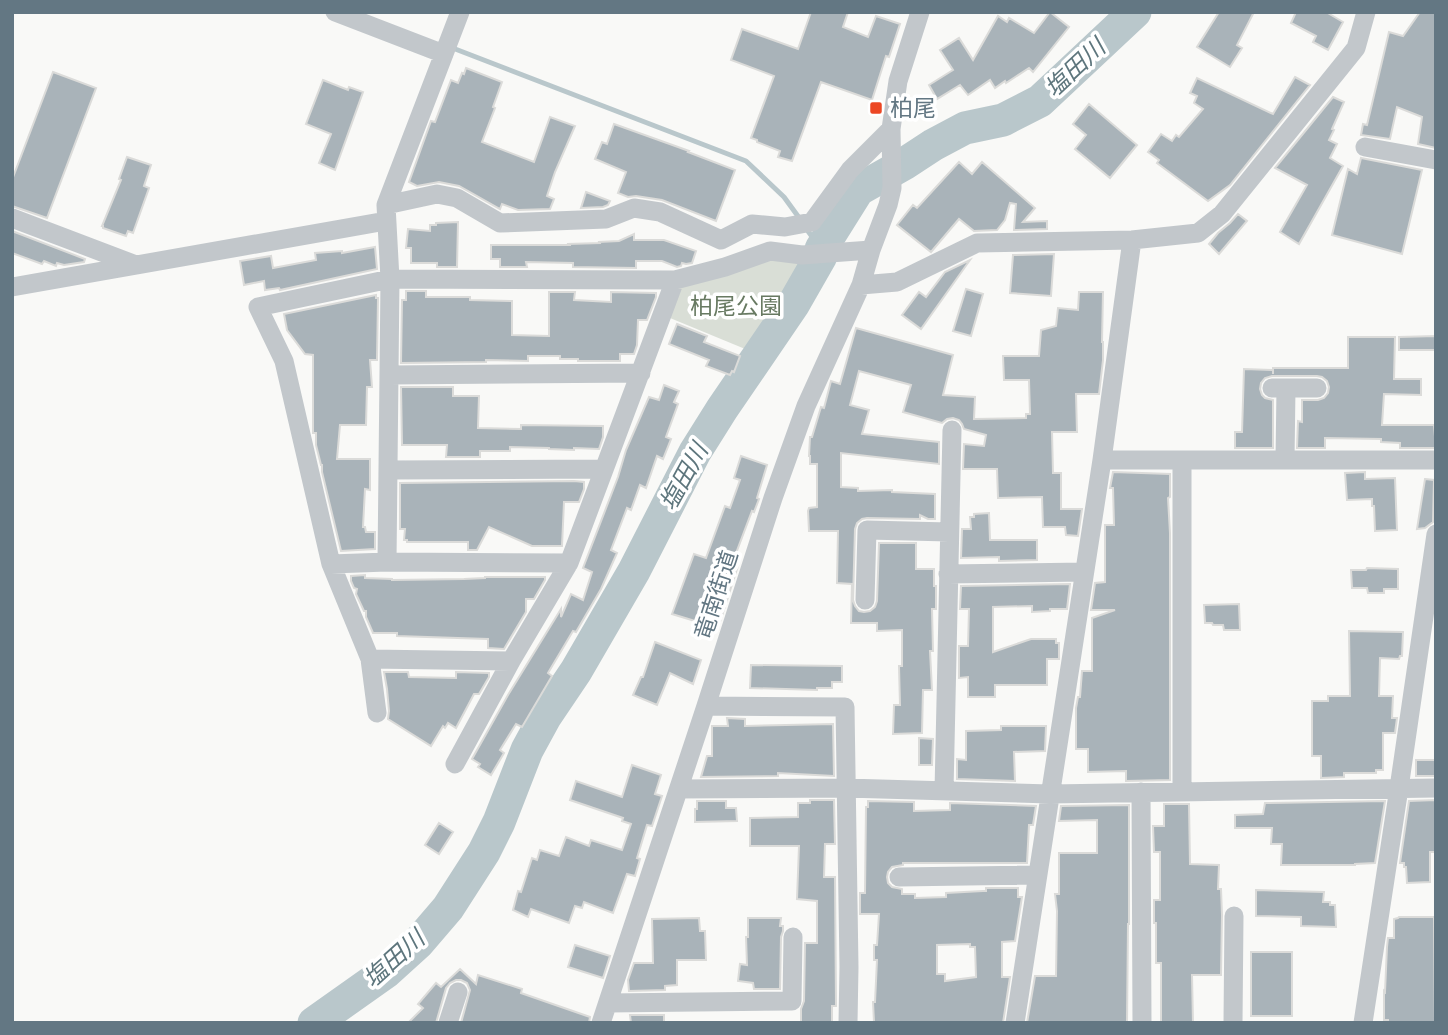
<svg xmlns="http://www.w3.org/2000/svg" width="1448" height="1035" font-family="Cabin,'Noto Sans JP',sans-serif">
<style>
.green{fill:#d9ded6}
.lines{fill:none;stroke-linecap:round;stroke-linejoin:round}
.stream{stroke:#b9c7cb;stroke-width:5}
.river{stroke:#b9c7cb;stroke-width:33}
.building{fill:#a9b3b9;stroke:#dbdbd9;stroke-width:2;fill-rule:evenodd}
.street{stroke:#c2c7cb;stroke-width:19}
.poi-dot{fill:#ec4724;stroke:#fff;stroke-width:2.5}
.labels{text-anchor:middle;stroke-width:7;stroke-linejoin:round;paint-order:stroke}
.poi-label{font-size:23px;fill:#637783;stroke:#fff;text-anchor:start}
.park-label{font-size:23px;fill:#687a62;stroke:#fff}
.street-label{font-size:23px;fill:#637783;stroke:#fff}
.water-label{font-size:24px;font-style:italic;fill:#5e767d;stroke:#fff}
</style>
<rect width="100%" height="100%" fill="#f9f9f7"/>
<!-- green -->
<path class="green" d="M770,257L807,264L750,351L670,318L680,286Z"/>
<g class="lines">
<!-- stream -->
<path class="stream" d="M450,47L746,161L784,197L800,219
M805,227L821,249"/>
<!-- river -->
<path class="river" d="M314,1023L386,972L418,943L448,908L484,852L499,822L527,750L545,717L576,671L634,571L695,452L722,409L793,305L821,256V249L858,190L904,164L933,145L965,128L1003,120L1040,101L1135,12"/>
</g>
<!-- building -->
<path class="building" d="M811,12H848L843,27L868,37L876,16L900,24L889,57L886,56L872,100L821,82L792,161L778,157L780,151L757,142V140L751,138L774,76L731,60L742,29L798,49Z
M1050,12L1069,27L1033,72L1029,68L1006,83L1005,81L995,88L990,80L968,95L960,85L937,99L929,85L953,70L940,50L959,38L973,60L998,16L1007,22L1009,18L1034,33Z
M1219,12H1254L1237,45L1242,48L1230,67L1197,47Z
M1296,12H1326L1343,22L1328,50L1313,42L1316,36L1291,23Z
M1420,12H1436V148L1418,144L1422,117L1397,107L1390,139L1361,135L1363,124L1367,125L1389,32L1403,36Z
M466,68L502,82L493,107L495,108L482,142L534,162L550,117L575,126L555,172L547,196L554,199L550,209L518,210L502,204L500,209L459,186L439,182L417,186L409,182L431,121L435,122L451,80L458,83L462,73L464,74Z
M53,72L96,88L47,218L12,206V180Z
M1295,77L1310,85L1230,185L1208,201L1157,163L1159,160L1148,152L1161,134L1172,141L1176,135L1179,137L1203,109L1194,103L1197,96L1190,93L1197,78L1273,114Z
M323,80L348,90L349,87L363,92L335,170L319,163L331,134L306,124Z
M1333,97L1344,102L1332,129L1334,130L1329,140L1337,144L1330,158L1343,166L1299,244L1280,232L1307,185L1275,168Z
M1089,104L1137,145L1110,178L1075,149L1086,135L1073,124Z
M614,124L678,147L689,151L688,152L735,170L716,221L662,200L636,196L628,197L618,193L626,172L595,159L602,142L607,144Z
M127,157L151,165L144,186L149,188L133,233L128,231L126,236L103,228V226H102L121,180L119,179Z
M1361,158L1422,170L1402,254L1332,235L1348,169L1357,174Z
M959,162L972,174L982,162L1035,208L1023,222L1047,221V229L1014,230L1016,204L1010,203L1005,220L997,230L974,231L959,219L931,252L897,225L913,205L917,208Z
M586,192L610,201L608,205L603,207L581,208Z
M1238,214L1247,221L1219,254L1209,244L1218,233L1230,223Z
M458,222L457,267H437V263H411V248H406L408,229L430,231V225H436V223Z
M12,231L85,259L84,262L64,265L57,263L56,266L44,261L42,264L12,253Z
M634,234V240H664L696,251L692,263L686,264L682,263L681,266L677,267L662,261H636V268L573,267V263L526,262L527,267H500V259H491V245H571L567,244L601,243L598,242L619,241Z
M375,247L377,269L280,290L279,288L265,290L264,281L244,285L240,261L271,256L273,268L316,260L315,253L342,251V253Z
M1054,254L1051,296L1010,293L1013,255Z
M970,260L921,329L902,315L919,292L926,297L945,272Z
M966,289L983,294L971,336L953,331Z
M406,291H426V297H470V300L512,301V335L549,336V292H575L574,300L611,302V292L656,293V297L647,320H638L637,345L634,354H620V361H578V359H560V356H528V361L486,360V362L401,363L402,300H406Z
M1079,292H1103L1102,342H1103V360L1099,394H1076L1077,432H1052L1053,473H1061V509H1082L1078,536L1066,535L1065,527H1043L1042,497L998,498L997,469H963L964,444L984,446L986,435L964,429L962,424L959,420L953,418L947,419L942,423L903,412L911,385L859,371L850,405L869,410L862,434L939,442V464L841,453V487L858,488V491L892,490V492L935,494V519H928L920,515V519L867,518L862,519L857,523L855,529L853,600L855,606L859,611L864,612L870,611L875,607L877,601L879,543H916V569H934V586H936V609H932L933,651H930L932,690H923L922,733L893,734L894,705H900L899,666H902V630L877,631V623H851L852,584L837,583L838,531H809L808,511L809,508L817,507V464H810V456H809L810,437H812L821,407L824,408L831,381L840,384L856,328L953,355L943,395L975,397L974,419L1026,418V414H1030L1029,380H1004L1003,356H1039L1041,330L1056,326L1058,308L1078,310Z
M376,295V298H378L377,360H370L372,387H367L366,425H340L337,459H370V490L365,489L363,527H365L366,532H375V549L341,551L322,472V465H321L316,445V433H313V355L305,354L287,330L284,314Z
M677,324L707,336L704,342L740,356L734,372L732,371L730,375L706,366L709,360L669,344Z
M1436,336V350H1399V337Z
M1348,337H1395L1394,379H1421V395L1384,394L1382,425H1434L1436,448H1400V443L1381,442V439L1325,438V448H1297L1298,421L1302,422V400H1318L1324,398L1328,393L1329,387L1327,381L1322,377L1317,376H1272L1265,378L1261,383L1260,389L1262,395L1265,398L1273,400V448H1235V432H1242L1244,369L1273,370V374V368H1348Z
M664,385L679,391L674,402L678,404L666,437L671,439L663,459L657,456L646,488L640,485L631,510L627,508L611,550L617,553L601,589L576,632L573,631L548,673L552,676L522,727L516,724L500,750L504,753L491,775L478,767L480,764L472,759L508,695L561,609V617L571,594L583,600L592,572L583,568L618,477L626,450L649,397L659,400Z
M401,387H453V396H479L478,428L521,429V425L603,426V437L599,449L574,448V450L549,449V448L510,447V451H480V457H446L447,445H402Z
M741,456L767,465L757,498L759,499L754,512L752,511L732,564L738,566L718,628L672,614L694,554L706,558L725,506L730,508L740,480L734,478Z
M1113,472L1170,474V497L1168,498L1170,533V780L1126,781V771L1088,772V749H1076V708L1078,697H1080L1082,671H1092V618L1115,610H1091L1095,583L1105,582V525H1114L1113,488H1110Z
M1365,472V479L1395,478L1397,530L1375,531L1374,506H1372V499L1347,500L1345,473Z
M1425,479L1434,480L1433,522L1425,528L1417,529Z
M574,481L584,482V489L579,502H564L562,546H532L489,527L477,550H468V542H407V540H404L405,529H400V483Z
M989,513L990,540H1037V560L999,561V557L961,558L962,529H971L970,517H974V514Z
M1367,568L1398,569V589H1384V593H1368L1367,588H1352L1351,570H1366Z
M365,575V578L392,579V580L464,579L485,578V577H545V580L534,599H526V612L504,649L488,648V639L397,636V633H373L366,617V611H364L356,594L357,589L354,588L351,581V576Z
M1070,584L1067,609H1050V611L1032,612V606L993,607V652L1031,639H1056V643H1059V659H1047V685H995V697H968V677L959,678V646H968L969,609H960L961,586Z
M1239,604L1240,630H1224L1223,625H1213L1212,623H1205L1204,605Z
M1349,631L1403,632L1402,656H1400L1399,659L1380,658L1379,696H1393L1392,718H1397L1395,733H1383V770H1376V773H1344V777L1321,778V756H1312V701H1328V696H1350Z
M655,642L701,660L693,684L670,673L657,705L633,695L641,677H643Z
M751,665L842,666V682H832V688H817V690L750,688Z
M384,672H408L409,677L456,678V672L489,673V677L479,694H474L456,728L448,723L445,728L443,726L431,746L388,719L389,711L387,689Z
M727,718L745,719V726L833,724L834,776L778,773V776L701,777L707,756H712V726H728Z
M1001,726H1046L1045,751L1014,752L1015,781L957,779V759L966,760V731L1001,730Z
M919,738L933,739L932,765H919Z
M1416,760H1436V776H1416Z
M632,765L661,775L655,794L662,796L652,826L647,825L637,858L640,859L635,876L627,874L613,913L584,902L582,908L575,906L569,923L531,909L528,917L513,910L518,891L521,892L532,858L537,860L540,850L559,856L566,837L589,846L591,840L622,850L631,824L622,821L623,818L570,800L576,781L622,797Z
M810,800H834L835,844H825L824,877H835L836,1006H832V1023H801V1009L804,1001L805,943H817V901L797,899L799,846H750V818L798,817V803H810Z
M1436,800V852H1430V882L1407,883L1406,867H1404V863H1400L1409,801Z
M697,801H726V808H736L737,821L695,822V809H697Z
M868,801L914,802V811L950,810V803L1036,806L1033,825H1029L1027,863H903V865L892,867L888,872L887,877L888,883L892,887L902,889V894H915V898L946,897V893L983,891H986V888H1018V897H1022L1015,941L1002,942V977H1010L1003,1023L874,1022L873,1002H875L877,960H874V945H877L879,914H860V893H865L866,807H868ZM970,944V947H975L976,977L945,981V974H937V945Z
M1385,801L1375,863L1355,864V865H1281L1282,844H1271L1272,828H1235V815L1263,814L1265,803Z
M1164,804H1189L1190,864L1219,865L1218,889H1221L1222,915L1221,975H1192L1193,1023H1161V963H1156V923H1154V900H1160V852H1154L1153,826H1164Z
M1129,805V924H1128L1127,1023H1027L1035,976H1056L1057,911L1055,894H1059V853H1097V820L1059,821L1061,806Z
M439,823L453,832L439,854L425,845Z
M1256,890L1324,892L1323,902H1330V905H1335L1336,927L1301,926V917L1256,916Z
M1399,917H1434L1435,1023H1388V1020H1384V991L1385,992L1387,947L1388,938H1394V919L1398,918Z
M699,918L700,931H705L706,960H677V985L665,986V990L629,991L628,980L634,963H653L652,919Z
M748,918H781L780,926H783V931L781,937L780,989H754L753,983L738,981L740,964L747,965L746,937H748Z
M575,945L610,956L603,978L568,967Z
M1251,952H1292V1016H1251Z
M460,969L476,984L478,975L522,989L521,993L590,1017L589,1023H461L470,990L467,983L461,980H456L450,983L446,988L436,1023H408L423,1008L418,1004L436,983L441,987Z
M630,1015H664V1023H631Z"/>
<g class="lines">
<!-- street -->
<path class="street" d="M335,12L444,54
M460,12L386,205L390,279L387,562L569,563L675,280L725,267L770,251L802,255L871,250
M1365,147L1436,160
M386,205L437,194L457,198L500,223L606,219L634,208L660,212L721,240L752,224L785,227L812,222L850,170L891,129
M12,218L136,265
M861,285L897,282L977,243L1132,240L1198,233L1222,214L1356,48L1366,12
M12,287L386,221
M389,375L641,373
M1272,388H1317
M1102,460H1436
M1182,460V792
M1285,460L1286,388
M388,470L604,469
M331,564L387,562
M948,574L1084,572
M865,600L867,530L949,532
M370,659L511,661
M706,706L845,707L849,967L848,1023
M377,713L370,659L331,564L284,361L258,307L390,279L675,280
M455,764L511,661L569,563
M679,789L846,788L1050,794L1436,788
M944,791L952,430
M1141,792L1142,1023
M899,877L1037,875
M608,1003L792,1001L793,937
M448,1023L458,992
M601,1023L706,706L773,498L806,406L861,285L871,250L888,205L892,188L891,129L898,81L920,12
M1015,1023L1102,460L1132,240
M1233,1023L1234,916
M1363,1023L1399,788L1436,534"/>
</g>
<!-- markers -->
<rect class="poi-dot" x="869" y="101" width="14" height="14" rx="3.5"/>
<g class="labels">
<!-- poi labels -->
<g class="poi-label">
<text x="890" y="116">柏尾</text>
</g>
<!-- park labels -->
<g class="park-label">
<text x="736" y="314">柏尾公園</text>
</g>
<!-- street labels -->
<g class="street-label">
<text transform="translate(716 595) rotate(-72)" y="8">竜南街道</text>
</g>
<!-- water labels -->
<g class="water-label">
<text transform="translate(1075 68) rotate(-43)" y="8">塩田川</text>
<text transform="translate(684 477) rotate(-61)" y="8">塩田川</text>
<text transform="translate(394 959) rotate(-42)" y="8">塩田川</text>
</g>
</g>
<!-- border -->
<rect width="1448" height="1035" fill="none" stroke="#637783" stroke-width="28"/>
</svg>
